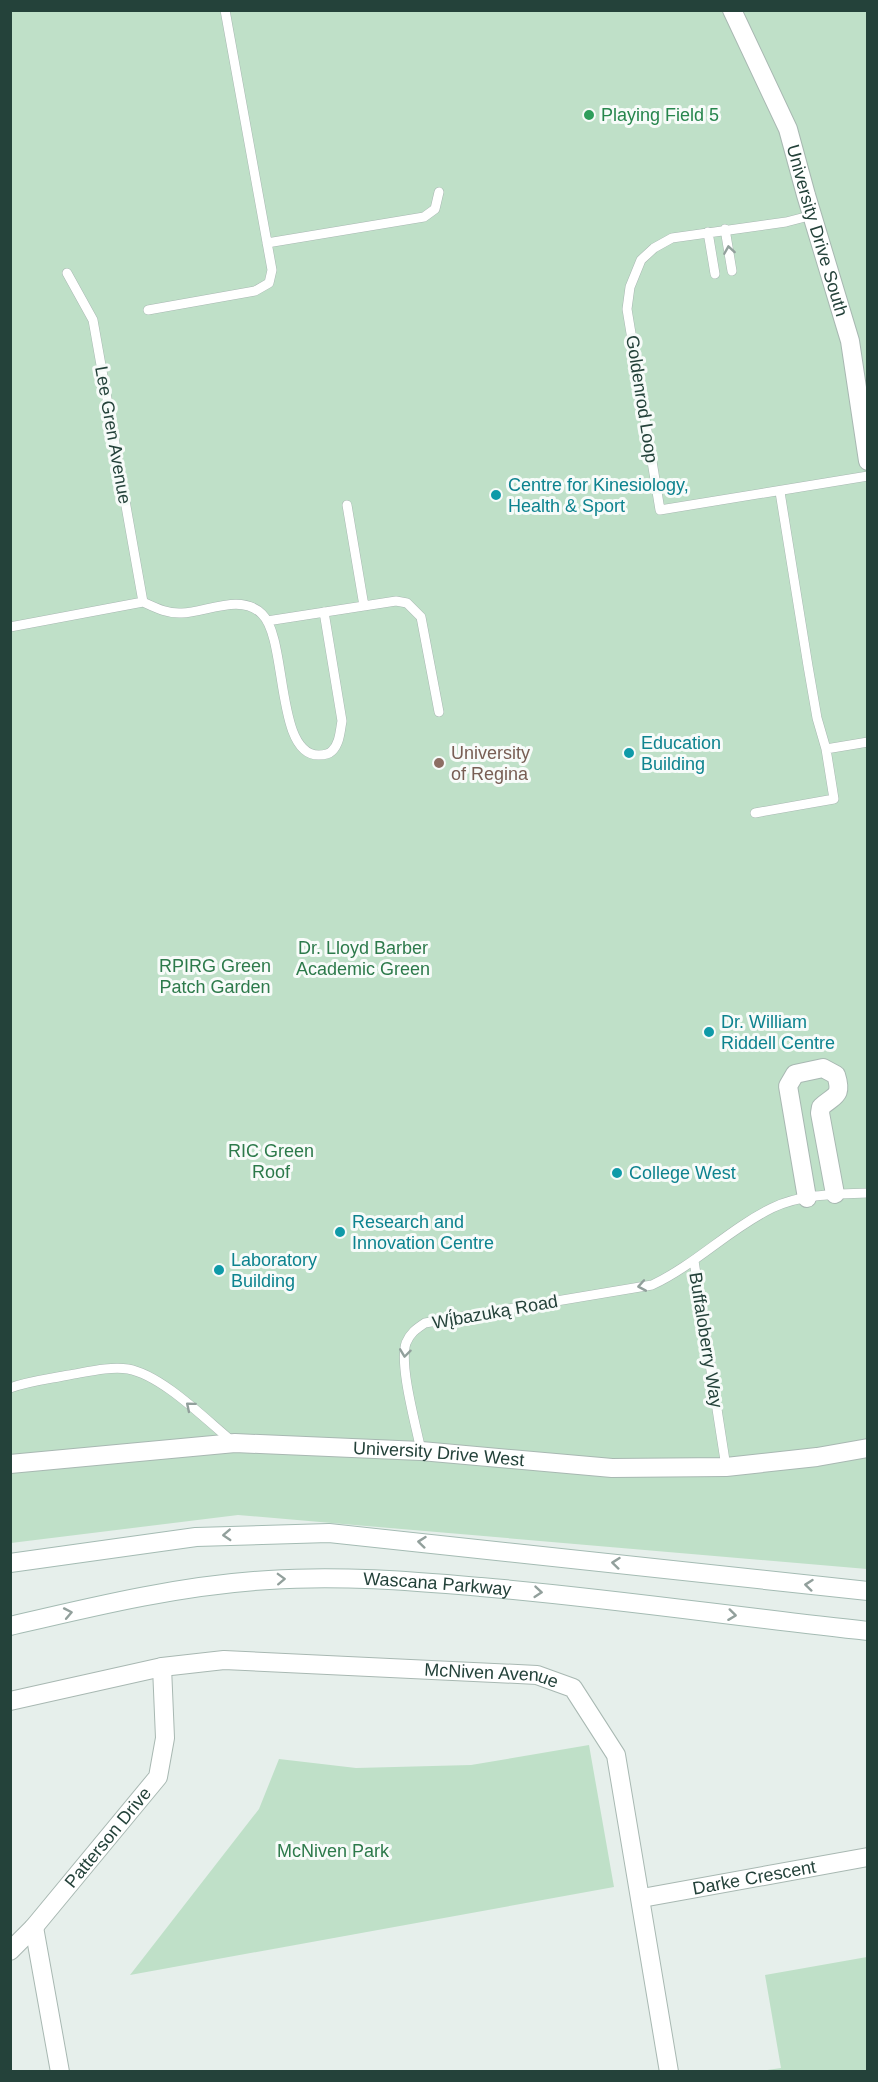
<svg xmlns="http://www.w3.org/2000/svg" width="878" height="2082" font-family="Arial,sans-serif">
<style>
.green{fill:#bfe0c8}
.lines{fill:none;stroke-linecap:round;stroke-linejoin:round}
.lane-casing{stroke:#a8b8b2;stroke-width:10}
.street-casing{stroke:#a8b8b2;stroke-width:20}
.secondary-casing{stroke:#a4bbb3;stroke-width:20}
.lane{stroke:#fff;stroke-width:9}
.street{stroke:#fff;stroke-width:18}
.secondary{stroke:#fff;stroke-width:18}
.oneway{stroke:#92a09c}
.leisure-dot{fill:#2e9e5b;stroke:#f7fbf9;stroke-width:2}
.culture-dot{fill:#0f9aa8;stroke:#f7fbf9;stroke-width:2}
.education-dot{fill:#8d6e63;stroke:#f7fbf9;stroke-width:2}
.labels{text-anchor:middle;stroke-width:6;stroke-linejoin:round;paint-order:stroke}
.leisure-label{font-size:18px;fill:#27864d;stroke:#f7fbf9;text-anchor:start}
.street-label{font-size:18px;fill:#24423a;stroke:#f7fbf9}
.culture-label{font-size:18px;fill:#0d838f;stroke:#f7fbf9;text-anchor:start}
.education-label{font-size:18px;fill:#785e54;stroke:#f7fbf9;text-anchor:start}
.park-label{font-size:18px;fill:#2d7a4b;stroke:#f7fbf9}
</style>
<rect width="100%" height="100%" fill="#e6efeb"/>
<!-- green -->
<path class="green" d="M11,11H867V1569L238,1515L11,1543Z
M589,1745L614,1887L130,1975L259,1809L279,1759L356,1768L471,1765Z
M867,1957V2071H761L781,2068L765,1975Z"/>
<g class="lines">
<defs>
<path id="lane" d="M813,215L786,222L672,238L654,248L641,260L630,287L627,309L660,510L868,476
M725,229L732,271
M708,232L715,274
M267,243L424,217L435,209L439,192
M67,273L93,320L143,602
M148,310L255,291L269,283L272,270L225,10
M347,505L364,606
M267,621L396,601L407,603L421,617L439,712
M10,627L143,602C156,608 168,614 182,613C207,612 241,593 262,614C288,639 275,756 319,755C324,755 329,754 332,751C340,743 340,731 342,721L324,612
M826,749L868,742
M755,813L834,799L826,749L817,718L808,666L780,492
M694,1261L726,1467
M10,1388C29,1381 49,1379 69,1375C87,1372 110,1366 128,1369C162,1375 206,1420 233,1442
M421,1451C416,1425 399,1366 406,1343C410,1333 416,1329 425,1323L652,1285C695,1265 729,1229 772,1208C801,1194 836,1194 868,1193"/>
<g id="street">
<path id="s1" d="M732,10L788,129L806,195L850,341L868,461"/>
<path d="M807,1198L788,1086L795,1074L823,1068L836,1075C843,1097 834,1095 821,1107L820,1113L835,1194"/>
<path id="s2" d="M10,1464L235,1443L421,1451L612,1468L726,1467L817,1457L868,1448"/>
<path id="s3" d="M10,1701L162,1667L224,1660L537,1675L573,1688L616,1755L669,2072"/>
<path id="s4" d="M642,1898L868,1857"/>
<path d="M34,1927L60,2072"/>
<path id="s5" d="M10,1951L34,1927L158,1777L165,1738L162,1667"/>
</g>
<g id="secondary">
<path d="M10,1563L196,1537L329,1533L868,1591"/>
<path id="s6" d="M10,1626C95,1606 182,1585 269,1580C340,1575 410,1581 481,1587C610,1598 738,1617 868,1631"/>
</g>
</defs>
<!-- lane casing -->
<use href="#lane" class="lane-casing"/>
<!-- street casing -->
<use href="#street" class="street-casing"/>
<!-- secondary casing -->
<use href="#secondary" class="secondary-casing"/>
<!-- lane -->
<use href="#lane" class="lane"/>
<!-- street -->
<use href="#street" class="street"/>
<!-- secondary -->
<use href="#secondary" class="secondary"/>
</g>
<!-- one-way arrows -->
<defs><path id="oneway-chevron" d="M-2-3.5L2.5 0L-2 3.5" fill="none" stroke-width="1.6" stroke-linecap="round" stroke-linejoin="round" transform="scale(1.5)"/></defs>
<g class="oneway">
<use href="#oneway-chevron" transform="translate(729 250) rotate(-99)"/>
<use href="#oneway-chevron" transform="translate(642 1286) rotate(170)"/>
<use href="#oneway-chevron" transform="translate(405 1353) rotate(97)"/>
<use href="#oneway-chevron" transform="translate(190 1406) rotate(-140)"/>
<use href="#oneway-chevron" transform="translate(227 1535) rotate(177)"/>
<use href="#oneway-chevron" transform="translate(422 1542) rotate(-174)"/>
<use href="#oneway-chevron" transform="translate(616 1563) rotate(-174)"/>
<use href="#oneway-chevron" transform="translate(281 1579) rotate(-2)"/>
<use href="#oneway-chevron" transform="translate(809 1585) rotate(-174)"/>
<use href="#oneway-chevron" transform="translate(538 1592) rotate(5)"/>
<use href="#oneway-chevron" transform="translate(68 1613) rotate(-11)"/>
<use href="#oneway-chevron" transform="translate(732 1615) rotate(7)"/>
</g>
<!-- markers -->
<circle class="leisure-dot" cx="589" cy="115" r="6"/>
<g class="culture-dot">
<circle cx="496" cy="495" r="6"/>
<circle cx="629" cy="753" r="6"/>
<circle cx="709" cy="1032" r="6"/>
<circle cx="617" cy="1173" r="6"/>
<circle cx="340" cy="1232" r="6"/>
<circle cx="219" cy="1270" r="6"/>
</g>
<circle class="education-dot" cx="439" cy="763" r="6"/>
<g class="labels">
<!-- leisure labels -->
<g class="leisure-label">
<text x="601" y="121">Playing Field 5</text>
</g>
<!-- street labels -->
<g class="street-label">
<text dy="6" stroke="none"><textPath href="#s1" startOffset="237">University Drive South</textPath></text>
<text transform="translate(642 399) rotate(81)" y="6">Goldenrod Loop</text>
<text transform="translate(113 435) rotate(80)" y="6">Lee Gren Avenue</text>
<text transform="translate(495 1312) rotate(-10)" y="6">Wį́bazuką Road</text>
<text transform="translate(706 1340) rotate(81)" y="6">Buffaloberry Way</text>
<text dy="6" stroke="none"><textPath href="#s2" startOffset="430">University Drive West</textPath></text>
<text dy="6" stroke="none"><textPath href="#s6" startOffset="432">Wascana Parkway</textPath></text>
<text dy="6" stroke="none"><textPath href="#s3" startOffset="486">McNiven Avenue</textPath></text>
<text dy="6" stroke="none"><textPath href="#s5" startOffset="150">Patterson Drive</textPath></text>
<text dy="6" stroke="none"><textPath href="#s4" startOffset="114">Darke Crescent</textPath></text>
</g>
<!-- culture labels -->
<g class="culture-label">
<text x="508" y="491">Centre for Kinesiology,<tspan x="508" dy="21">Health &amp; Sport</tspan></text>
<text x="641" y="749">Education<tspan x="641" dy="21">Building</tspan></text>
<text x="721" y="1028">Dr. William<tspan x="721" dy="21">Riddell Centre</tspan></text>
<text x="629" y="1179">College West</text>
<text x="352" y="1228">Research and<tspan x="352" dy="21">Innovation Centre</tspan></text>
<text x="231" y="1266">Laboratory<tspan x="231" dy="21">Building</tspan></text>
</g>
<!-- education labels -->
<g class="education-label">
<text x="451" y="759">University<tspan x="451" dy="21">of Regina</tspan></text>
</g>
<!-- park labels -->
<g class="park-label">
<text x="363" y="954">Dr. Lloyd Barber<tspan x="363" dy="21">Academic Green</tspan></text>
<text x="215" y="972">RPIRG Green<tspan x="215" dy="21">Patch Garden</tspan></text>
<text x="271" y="1157">RIC Green<tspan x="271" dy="21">Roof</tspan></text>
<text x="333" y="1857">McNiven Park</text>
</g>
</g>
<!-- border -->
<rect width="878" height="2082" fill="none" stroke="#24423a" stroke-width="24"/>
</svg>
